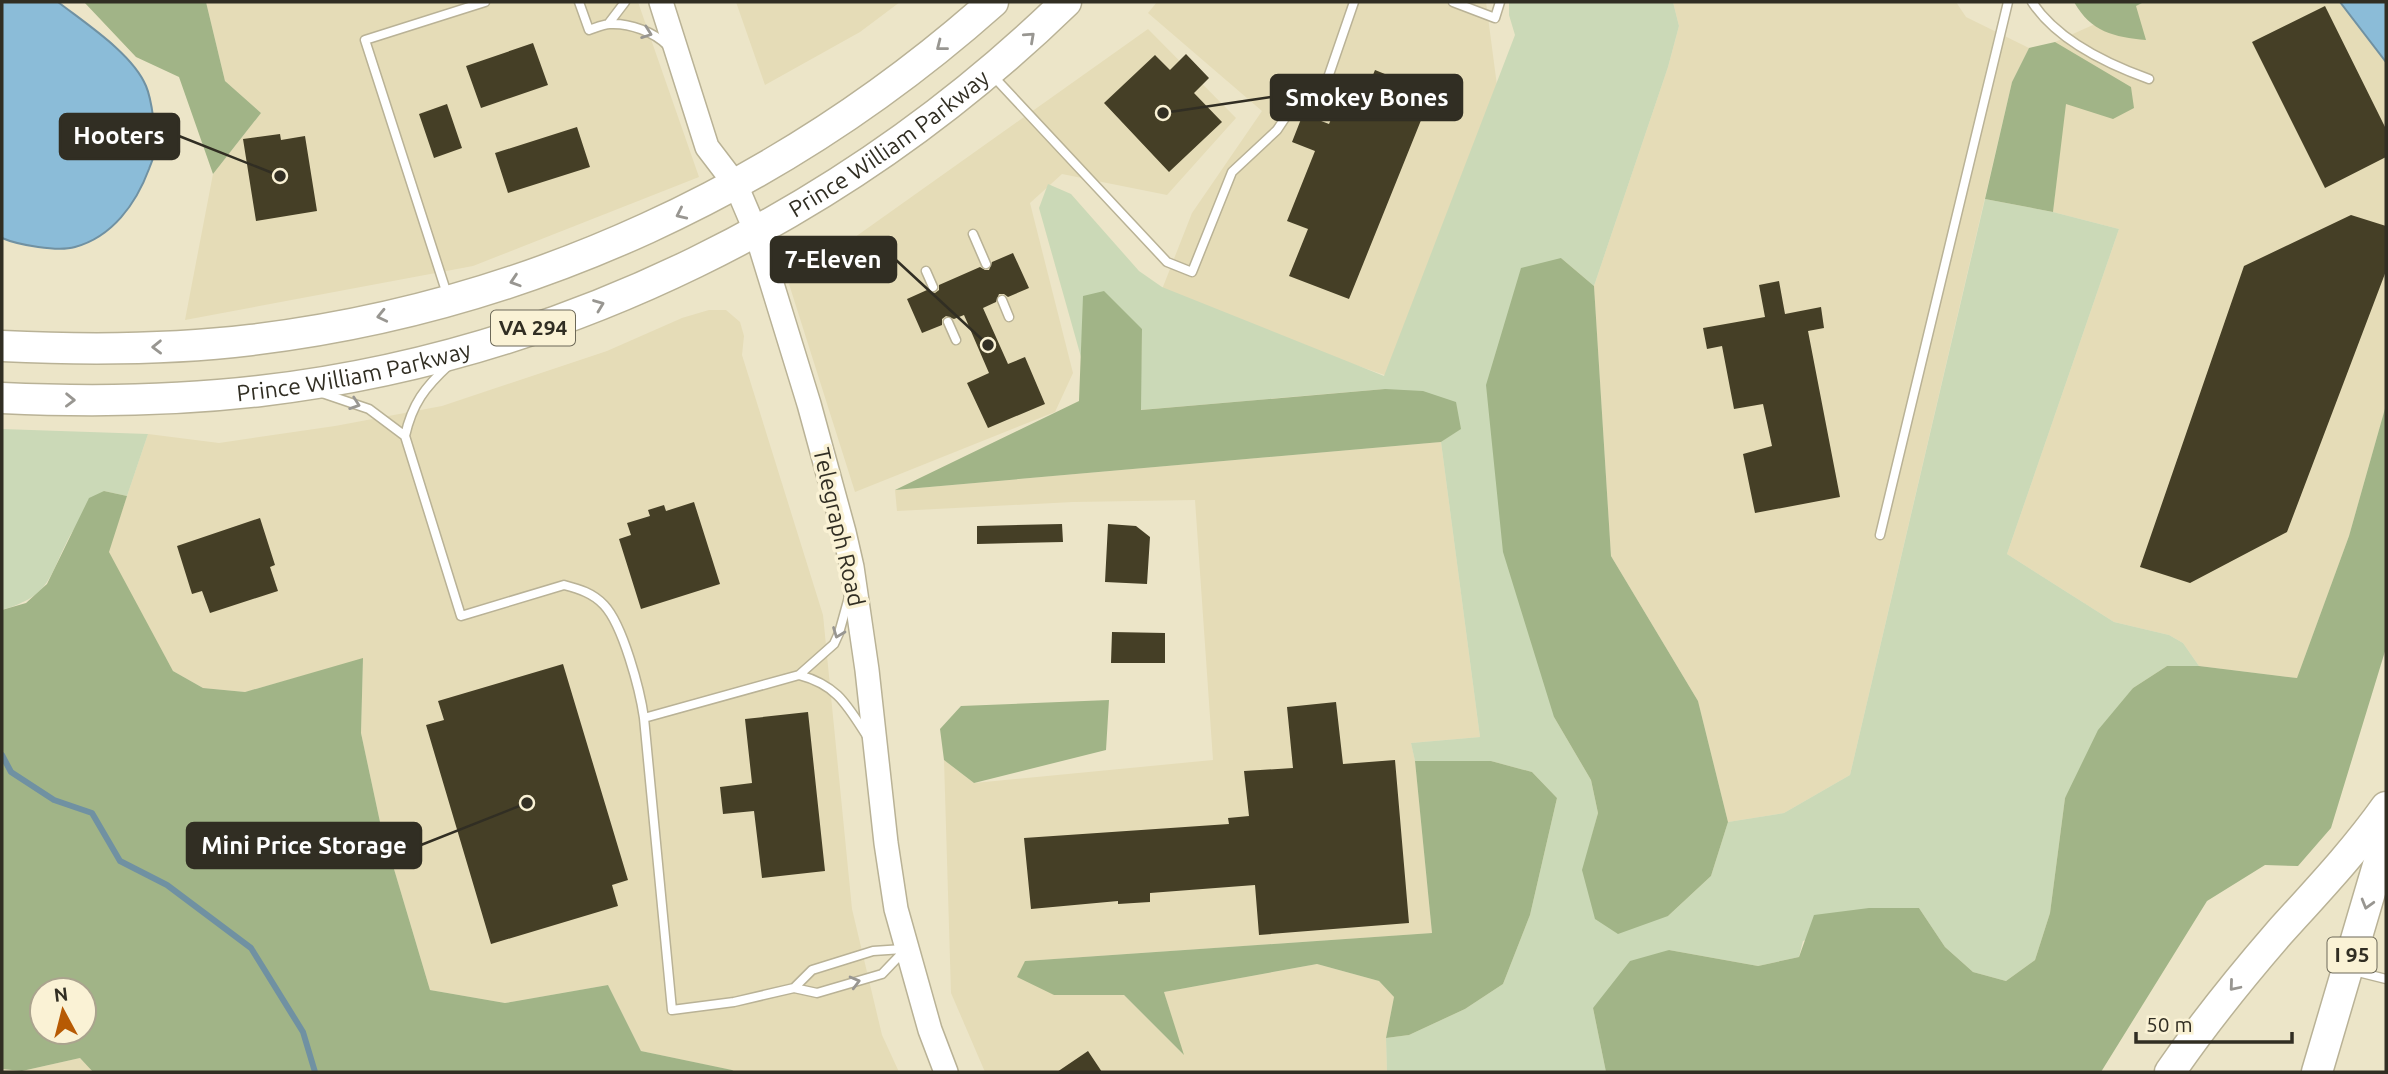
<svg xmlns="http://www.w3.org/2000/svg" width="2388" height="1074" font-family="Ubuntu,sans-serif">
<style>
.built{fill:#e5dcb7}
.green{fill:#cbd9b7}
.forest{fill:#a1b487;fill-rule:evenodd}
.water{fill:#8bbcd8;stroke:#7091a2;stroke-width:2}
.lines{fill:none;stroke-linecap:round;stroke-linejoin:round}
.stream{stroke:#7091a2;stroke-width:6}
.building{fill:#453f26}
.lane-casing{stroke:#b9b296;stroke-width:11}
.secondary-casing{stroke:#b9b296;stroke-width:26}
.highway-casing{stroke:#b9b296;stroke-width:33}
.lane{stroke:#fff;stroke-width:8}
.secondary{stroke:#fff;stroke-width:23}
.highway{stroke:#fff;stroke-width:30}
.oneway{stroke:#989691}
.labels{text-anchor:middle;stroke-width:7;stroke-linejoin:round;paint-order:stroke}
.shield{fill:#faf2d5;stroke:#6d6958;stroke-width:2}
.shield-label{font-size:21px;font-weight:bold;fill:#312e23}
.street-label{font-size:23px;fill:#312e23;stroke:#faf2d5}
.leader{fill:none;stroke:#312e23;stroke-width:2.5}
.callout-dot{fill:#312e23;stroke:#faf2d5;stroke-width:2.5}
.callout{fill:#312e23;stroke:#312e23;stroke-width:2.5}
.callout-label{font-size:24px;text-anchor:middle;font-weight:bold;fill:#fff}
</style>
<rect width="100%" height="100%" fill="#ece5c8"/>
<!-- built -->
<path class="built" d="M206,2H638L699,177L473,266L185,320L213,174L261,113L225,81Z
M736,2H900L860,32L765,85Z
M1157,2H1486L1501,116L1399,380L1159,297L1192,213L1262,111L1148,13Z
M1673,2H1956L1966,17L2029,48L2012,82L1850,775L1784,813L1728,822L1698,701L1611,556L1594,286L1668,67L1679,26Z
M2144,2H2350L2386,49V405L2349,536L2297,678L2199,666L2183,643L2169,635L2114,622L2007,554L2119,229L2053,212L2065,104L2055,42Z
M1148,29L1236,118L1167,195L1062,174L1030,203L1073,373L1055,412L855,492L789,284Z
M709,310H726L740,322L744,336L742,355L823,615L852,909L882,1035L899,1072H735L731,1070L641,1051L608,985L505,1003L430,990L380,822L361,733L363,659L245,692L203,688L173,671L108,552L148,434L219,443L335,426L442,406L607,351L682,318Z
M1441,442L1480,737L1411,743L1415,761L1432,933L1025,961L1054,995H1124L1183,1054L1164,992L1317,964L1379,981L1394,997L1386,1038L1387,1072H985L951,993L944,760L974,783L1213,760L1195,500L1073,502L897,511L895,490Z
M80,1058L93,1072H2V1069L22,1071Z"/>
<!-- green -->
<path class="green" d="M1509,2H1673L1679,26L1668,67L1594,286L1561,258L1554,717L1591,780L1598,813L1583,870L1668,916L1711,876L1728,822L1784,813L1850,775L1985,199L2053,212L2119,229L2007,554L2114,622L2169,635L2183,643L2199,666H2167L2133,688L2065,798L2050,913L2035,960L2006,981L1973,972L1945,947L1919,908L1803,941L1799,957L1758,966L1669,950L1593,1008L1606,1072H1387L1386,1038L1409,1035L1465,1009L1503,984L1530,915L1557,798L1532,772L1491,761H1415L1411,743L1480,737L1441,442L1460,429L1385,389L1140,410L1142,329L1084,296L1081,357L1039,208L1048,184L1071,194L1139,271L1162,287L1384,376L1515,35L1509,15Z
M2,429L148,434L127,496L104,491C93,505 80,519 71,534C48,576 53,595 2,610Z"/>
<!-- forest -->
<path class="forest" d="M84,2H206L225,81L261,113L213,174L179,77L136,57Z
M2074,2H2144L2136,6L2146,40C2114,37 2091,32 2074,2Z
M2055,42L2131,87L2134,108L2113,119L2066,104L2053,212L1985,199L2012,82L2029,48Z
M1561,258L1594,286L1611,556L1698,701L1728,822L1711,876L1668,916L1618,934L1595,919L1582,870L1598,813L1591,780L1554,717L1503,552L1486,385L1521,268Z
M1104,291L1142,329L1141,410L1385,389L1423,391L1456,402L1461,429L1441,442L895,490L1079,401L1083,296Z
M2386,405V648L2331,828L2298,866L2265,865L2207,901L2101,1072H1606L1593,1008L1630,961L1669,950L1758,966L1799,957L1814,915L1869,908H1919L1945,947L1973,972L2006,981L2035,960L2050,913L2065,798L2098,730L2133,688L2167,666H2199L2297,678L2349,536Z
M104,491L127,496L109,552L173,671L203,688L245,692L363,658L361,733L380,822L430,990L505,1003L608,985L641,1051L732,1070L735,1072H93L80,1058L22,1071L2,1069V610L26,603L47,584L89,498ZM42,990H84V1032H42Z
M1109,700L1106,750L974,783L944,760L940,729L961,706Z
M1415,761H1491L1532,772L1557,798L1530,915L1503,984L1465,1009L1409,1035L1386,1038L1394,997L1379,981L1317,964L1164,992L1184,1055L1124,995H1054L1017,977L1025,961L1432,933Z"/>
<!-- water -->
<path class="water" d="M2,2H58C85,23 133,54 146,86C152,100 156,134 155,149C155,156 151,163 149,169C136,204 112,237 75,247C58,252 18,245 2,238Z
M2340,2H2386V62Z"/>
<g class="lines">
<!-- stream -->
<path class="stream" d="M2,755L11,772L54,800L92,813L120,861L167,885L251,948L303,1032L315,1072"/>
</g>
<!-- building -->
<path class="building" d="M2325,6L2386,129V157L2325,188L2252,42Z
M533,43L548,85L481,108L466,66Z
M1186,54L1209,78L1194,93L1222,122L1169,172L1104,103L1155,55L1170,70Z
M1375,70L1432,93L1349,299L1289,276L1308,229L1287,221L1315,151L1292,142L1303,114L1329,124L1340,98L1360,106Z
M447,104L462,148L434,158L419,114Z
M577,127L590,167L508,193L495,153Z
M280,134L281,140L305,136L317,211L256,221L243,139Z
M2351,215L2386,226V271L2287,532L2190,583L2140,567L2244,266Z
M1013,253L1029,288L1008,297L1004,294H999L996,302L983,308L1008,364L1025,357L1045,404L988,428L967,383L989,373L964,315L954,319L946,316L942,319V325L922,333L907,299L927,290L935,293L939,290V285L980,267L985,270H989L992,262Z
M1779,281L1785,314L1821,307L1824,328L1808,331L1840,497L1755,513L1743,454L1772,446L1763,404L1734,409L1722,346L1707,349L1703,328L1765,317L1759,285Z
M694,502L720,584L641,609L619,539L631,535L627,523L650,516L648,510L664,505L666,511Z
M260,518L275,565L270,567L278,591L210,613L202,591L192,594L177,546Z
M1062,524L1063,542L977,544V526Z
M1108,524L1136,526L1150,537L1147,584L1105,582Z
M1112,632L1165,633V663H1111Z
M563,664L628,880L612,885L618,906L491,944L426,725L444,720L438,701Z
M1336,702L1343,764L1395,760L1409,923L1259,935L1255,885L1150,893V902L1118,904V901L1031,909L1024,838L1229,824L1228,818L1249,816L1244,771L1293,768L1287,707Z
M808,712L825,871L762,878L754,811L723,814L720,787L752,783L745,719Z
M1088,1051L1102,1072H1057Z"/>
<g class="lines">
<defs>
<path id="lane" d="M579,2L589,30C595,28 604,24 610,24C630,23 654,32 668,46
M1453,2L1495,18L1500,2
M2032,2C2057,40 2107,64 2149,79
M609,23L625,2
M994,77L1167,262L1192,272L1232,172L1277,130L1287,115L1302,102L1322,95L1354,2
M973,234L986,264
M926,271L933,287
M447,294L365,40L485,2
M1002,300L1009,317
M948,322L956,340
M449,365C425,387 412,404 405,436L461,616L564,585C579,589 593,593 604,605C623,625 640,690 644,718L799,675L834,644L839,633L849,597
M319,392L369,409L405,436
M1880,535L2008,2
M799,675C837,685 847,705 867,736
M644,718L672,1010L734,1002L794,988L817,993L882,974L905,950
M2354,971L2386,979
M794,988L812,970L873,951L903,949"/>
<path id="secondary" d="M661,2L707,147L736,185L756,232L809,404L844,532L852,567L867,670L886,843L896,909L930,1030L946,1072"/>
<g id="highway">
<path d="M2,346C85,350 168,350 251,340C527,307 785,187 993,2"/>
<path id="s1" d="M2,398C88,402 175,401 260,391C563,356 849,213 1066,2"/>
<path d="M2170,1072C2203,1024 2240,978 2279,933C2316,892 2354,852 2386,807"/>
<path d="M2317,1072L2386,838"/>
</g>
</defs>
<!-- lane casing -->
<use href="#lane" class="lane-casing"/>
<!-- secondary casing -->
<use href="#secondary" class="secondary-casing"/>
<!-- highway casing -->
<use href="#highway" class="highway-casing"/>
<!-- lane -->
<use href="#lane" class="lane"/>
<!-- secondary -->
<use href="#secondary" class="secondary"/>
<!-- highway -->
<use href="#highway" class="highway"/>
</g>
<!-- one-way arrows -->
<defs><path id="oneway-chevron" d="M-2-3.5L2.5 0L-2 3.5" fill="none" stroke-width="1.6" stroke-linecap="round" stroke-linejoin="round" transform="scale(1.75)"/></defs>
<g class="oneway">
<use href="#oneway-chevron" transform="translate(647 33) rotate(20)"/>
<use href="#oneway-chevron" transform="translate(1030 37) rotate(-42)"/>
<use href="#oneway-chevron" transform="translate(941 46) rotate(142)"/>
<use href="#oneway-chevron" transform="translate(681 214) rotate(155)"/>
<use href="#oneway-chevron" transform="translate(515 281) rotate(162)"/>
<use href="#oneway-chevron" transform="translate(599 305) rotate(-21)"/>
<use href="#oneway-chevron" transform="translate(382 316) rotate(167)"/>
<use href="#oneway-chevron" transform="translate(157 347) rotate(179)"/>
<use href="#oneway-chevron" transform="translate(70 400) rotate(1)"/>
<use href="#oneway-chevron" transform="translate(355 404) rotate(19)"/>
<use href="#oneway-chevron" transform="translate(838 633) rotate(111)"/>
<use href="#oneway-chevron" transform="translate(2367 904) rotate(106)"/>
<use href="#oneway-chevron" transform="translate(855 982) rotate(-15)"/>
<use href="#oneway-chevron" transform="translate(2234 986) rotate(130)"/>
</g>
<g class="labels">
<!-- shield labels -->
<g class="shield">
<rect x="491" y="310.5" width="84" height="35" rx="5"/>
<rect x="2327.5" y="937.5" width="49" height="35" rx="5"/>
</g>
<g class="shield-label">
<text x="533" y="335">VA 294</text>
<text x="2352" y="962">I 95</text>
</g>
<!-- street labels -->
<g class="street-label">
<text dy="8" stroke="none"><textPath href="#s1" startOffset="942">Prince William Parkway</textPath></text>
<text dy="8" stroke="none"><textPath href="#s1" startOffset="354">Prince William Parkway</textPath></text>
<text transform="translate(839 527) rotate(77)" y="8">Telegraph Road</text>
</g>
</g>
<!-- callouts -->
<path class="leader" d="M1163 113L1271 97M280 176L179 136M988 345L896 260M527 803L421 845"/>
<g class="callout-dot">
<circle cx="1163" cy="113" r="7"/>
<circle cx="280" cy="176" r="7"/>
<circle cx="988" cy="345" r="7"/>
<circle cx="527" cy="803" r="7"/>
</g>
<g class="callout">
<rect x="1271" y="75" width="191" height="45" rx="7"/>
<rect x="60" y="114" width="119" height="45" rx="7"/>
<rect x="771" y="237" width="125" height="45" rx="7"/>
<rect x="187" y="823" width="234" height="45" rx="7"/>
</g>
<g class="callout-label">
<text x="1367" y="106">Smokey Bones</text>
<text x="119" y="144">Hooters</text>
<text x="833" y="268">7-Eleven</text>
<text x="304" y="854">Mini Price Storage</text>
</g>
<!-- border -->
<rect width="2388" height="1074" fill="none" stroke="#312e23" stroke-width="7"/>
<!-- north arrow -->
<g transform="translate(63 1011) rotate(353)"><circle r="33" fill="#faf2d5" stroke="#aaa48e" stroke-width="2"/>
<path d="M0-5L12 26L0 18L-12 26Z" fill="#b75a03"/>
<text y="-10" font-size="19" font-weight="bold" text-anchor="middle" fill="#312e23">N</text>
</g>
<!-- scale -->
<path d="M2136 1032v10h156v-10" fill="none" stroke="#312e23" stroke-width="3.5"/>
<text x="2146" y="1032" font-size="21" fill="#312e23" stroke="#faf2d5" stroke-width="5" paint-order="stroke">50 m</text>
</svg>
